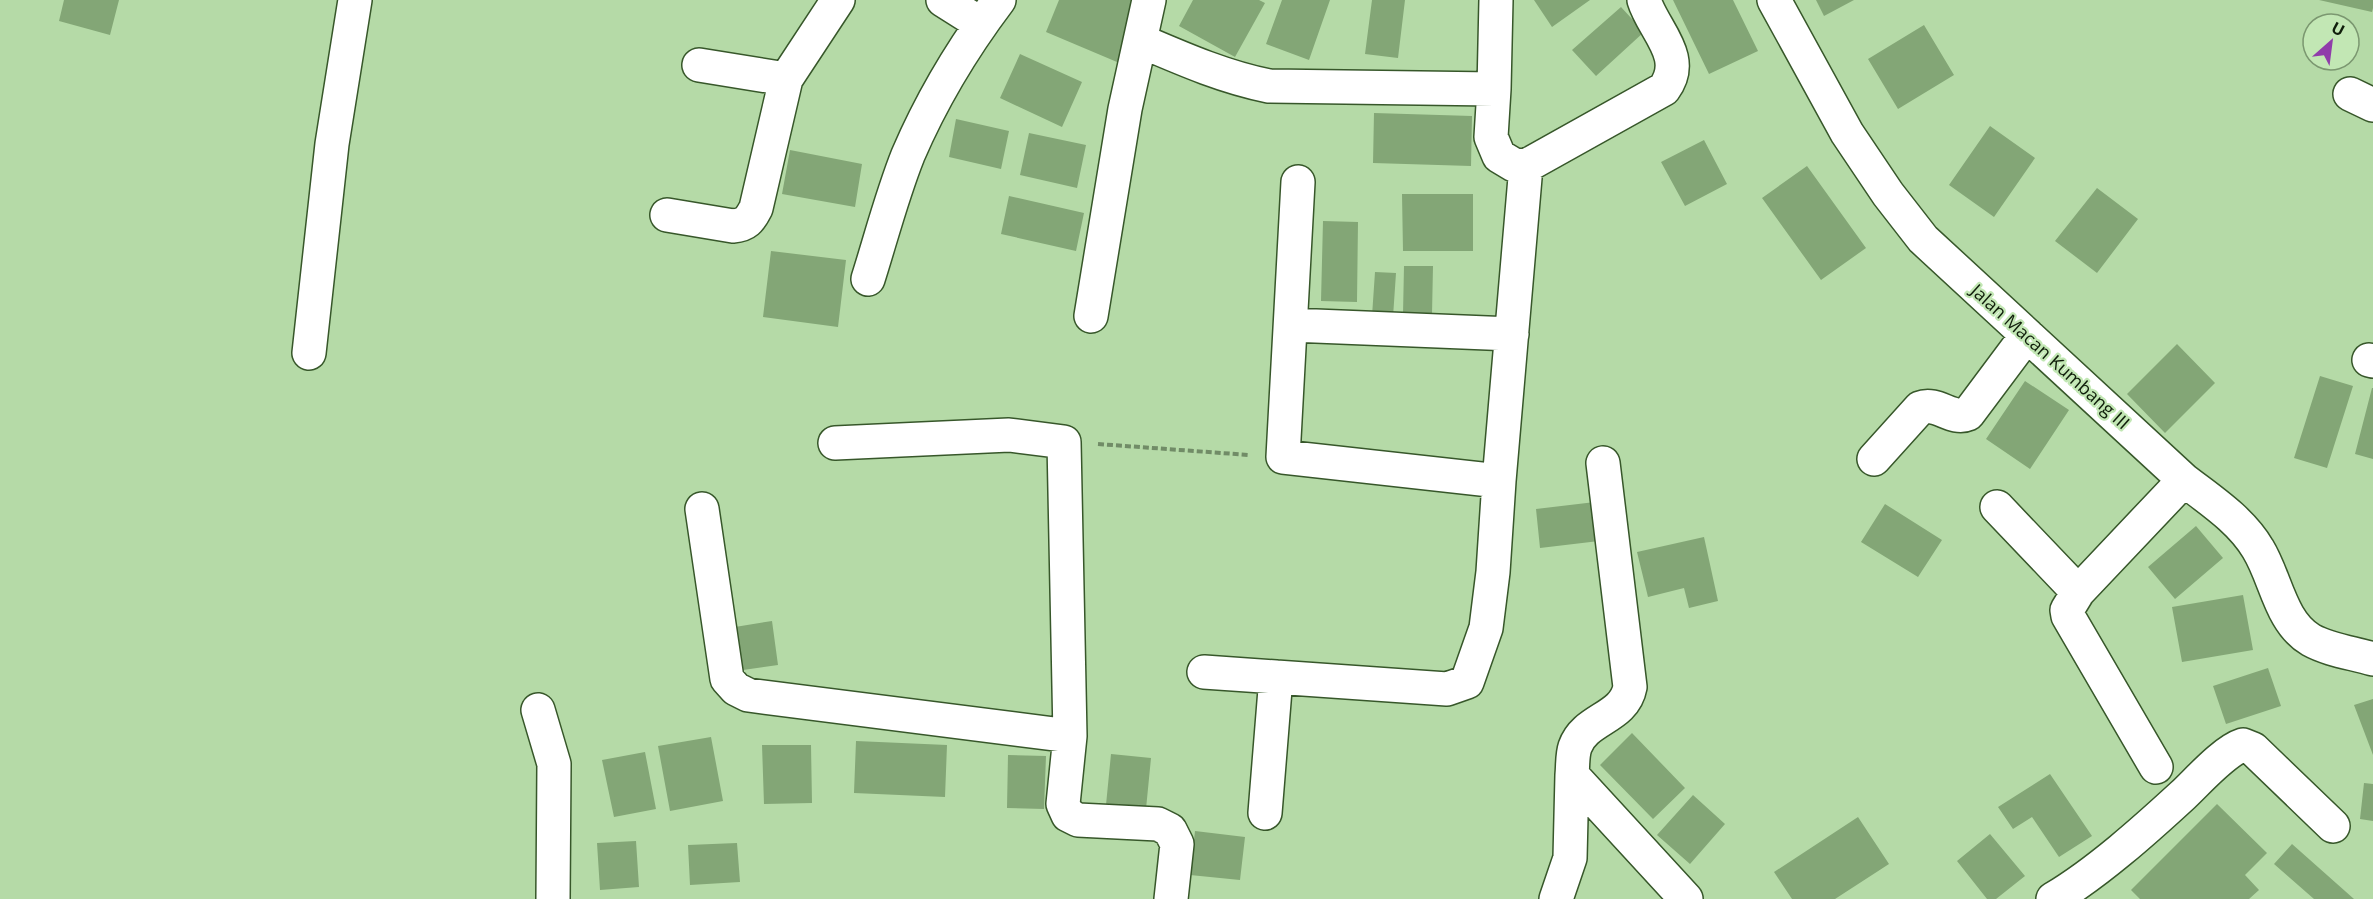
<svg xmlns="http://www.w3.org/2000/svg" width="2373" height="899" font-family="'Open Sans',sans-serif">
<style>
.building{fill:#83a676}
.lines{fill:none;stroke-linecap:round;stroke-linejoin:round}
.minor-casing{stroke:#37572a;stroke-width:36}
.path{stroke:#718c67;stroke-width:4;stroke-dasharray:6 3;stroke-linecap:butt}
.minor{stroke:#fff;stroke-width:33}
.labels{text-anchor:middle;stroke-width:4.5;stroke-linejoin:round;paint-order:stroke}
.street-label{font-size:18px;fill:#101e0b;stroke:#c2e7b4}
</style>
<rect width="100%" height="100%" fill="#b5daa7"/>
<!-- building -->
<path class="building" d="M64,0H119L110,35L59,21Z
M1059,0H1143L1117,62L1046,32Z
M1193,0H1259L1265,3L1235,57L1179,26Z
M1282,0H1330L1309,60L1266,44Z
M1372,0H1405L1398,58L1365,54Z
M1534,0H1590L1552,27Z
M1673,0H1733L1758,51L1709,74Z
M1816,0H1854L1824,16Z
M2319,0H2373V8L2372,12Z
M1621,7L1644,32L1596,76L1572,50Z
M1924,25L1954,75L1898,109L1868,59Z
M1020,54L1082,82L1062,127L1000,98Z
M1374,113L1472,116L1471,166L1373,163Z
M956,119L1009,131L1001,169L949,157Z
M1990,126L2035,158L1994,217L1949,185Z
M1029,133L1086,145L1077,188L1020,175Z
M1704,140L1727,184L1685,206L1661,162Z
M790,150L862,164L855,207L782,194Z
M1807,166L1866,248L1821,280L1762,198Z
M2097,188L2138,219L2097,273L2055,241Z
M1402,194H1473V251H1403Z
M1009,196L1084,213L1076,251L1001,234Z
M1323,221L1358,222L1357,302L1321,301Z
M771,251L846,260L838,327L763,317Z
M1404,266H1433L1432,314H1403Z
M1375,272L1396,273L1393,317L1372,316Z
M2177,344L2215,383L2165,433L2127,394Z
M2320,376L2353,386L2327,468L2294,458Z
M2025,381L2069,410L2030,469L1986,439Z
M2372,388H2373V459L2355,454Z
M1595,502L1599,541L1540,548L1536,509Z
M1885,504L1942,540L1918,577L1861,542Z
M2196,526L2223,558L2175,599L2148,567Z
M1704,537L1718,601L1689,608L1684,588L1648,597L1637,552Z
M2243,595L2253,650L2182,662L2172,607Z
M772,621L778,665L743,670L735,627Z
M2268,668L2281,706L2226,724L2213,686Z
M2373,699V755L2354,705Z
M1632,733L1685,788L1653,819L1600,765Z
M711,737L723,801L670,811L658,746Z
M856,741L947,745L945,797L854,793Z
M762,745H811L812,803L764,804Z
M645,752L656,809L614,817L602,760Z
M1111,754L1151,758L1146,809L1106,805Z
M1008,755L1046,756L1044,809L1007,808Z
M2050,774L2092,836L2059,857L2032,817L2013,829L1998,807Z
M2364,783L2373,784V821L2360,819Z
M1693,795L1725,824L1690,864L1657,835Z
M2217,804L2267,853L2245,875L2259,890L2249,899H2140L2131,890Z
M1858,817L1889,864L1835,899H1792L1774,872Z
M1195,831L1245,837L1240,880L1190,875Z
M1990,834L2025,876L1996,899H1987L1957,861Z
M636,841L639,887L600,890L597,843Z
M737,843L740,882L690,885L688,845Z
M2292,844L2354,899H2314L2274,864Z"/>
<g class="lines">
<defs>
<path id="minor" d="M943,0L981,24
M1496,0L1494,89L1491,137L1499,156L1514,165L1526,166L1664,89C1688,57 1653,30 1644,0
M1774,0L1847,133L1888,194L1923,239L2184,480C2210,500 2241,520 2258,549C2276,578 2280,622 2311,640C2329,650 2353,653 2373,659
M1141,41C1183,59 1224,77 1269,86L1494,89
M699,65L786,79
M2350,94L2373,105
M1298,182L1283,457L1499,481
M667,215L733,226C746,225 750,220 756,208L786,79L838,0
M868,279C881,238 892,195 908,155C932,99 962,49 999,0
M1091,316L1125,109L1149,0
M1291,325L1512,334
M309,353L332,144L355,0
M2369,360L2373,361
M835,443L1009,435L1064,442L1070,736
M1874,459L1920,408C1937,401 1952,421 1968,414L2027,335
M1997,507L2078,592
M702,509L727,679L736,689L748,695L1070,736L1063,804L1068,815L1078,820L1158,824L1170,830L1177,844L1171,899
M1204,672L1447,689L1467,682L1486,628L1493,572L1499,481L1526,166
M538,710L554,764L553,899
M2156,767L2068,616L2067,610L2078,592L2184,480
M1572,775C1573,766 1572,756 1575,747C1585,718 1624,719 1630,687L1603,463
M1265,813L1276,677
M1556,899L1570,858L1572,775L1686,899
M2053,899C2097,873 2145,830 2183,795C2198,781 2224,751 2243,745L2253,749L2333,826"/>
</defs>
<!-- minor casing -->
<use href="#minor" class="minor-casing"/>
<!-- path -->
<path class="path" d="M1098,444L1249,455"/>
<!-- minor -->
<use href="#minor" class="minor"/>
</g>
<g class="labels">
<!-- street labels -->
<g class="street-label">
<text transform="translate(2050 357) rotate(42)" y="6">Jalan Macan Kumbang III</text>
</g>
</g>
<!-- north arrow -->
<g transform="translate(2331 42) rotate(28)"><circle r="28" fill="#c2e7b4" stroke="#7b9770" stroke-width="1.5"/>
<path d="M0-4.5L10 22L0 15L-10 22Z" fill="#903caa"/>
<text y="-9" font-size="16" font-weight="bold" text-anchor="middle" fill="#101e0b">U</text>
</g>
</svg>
